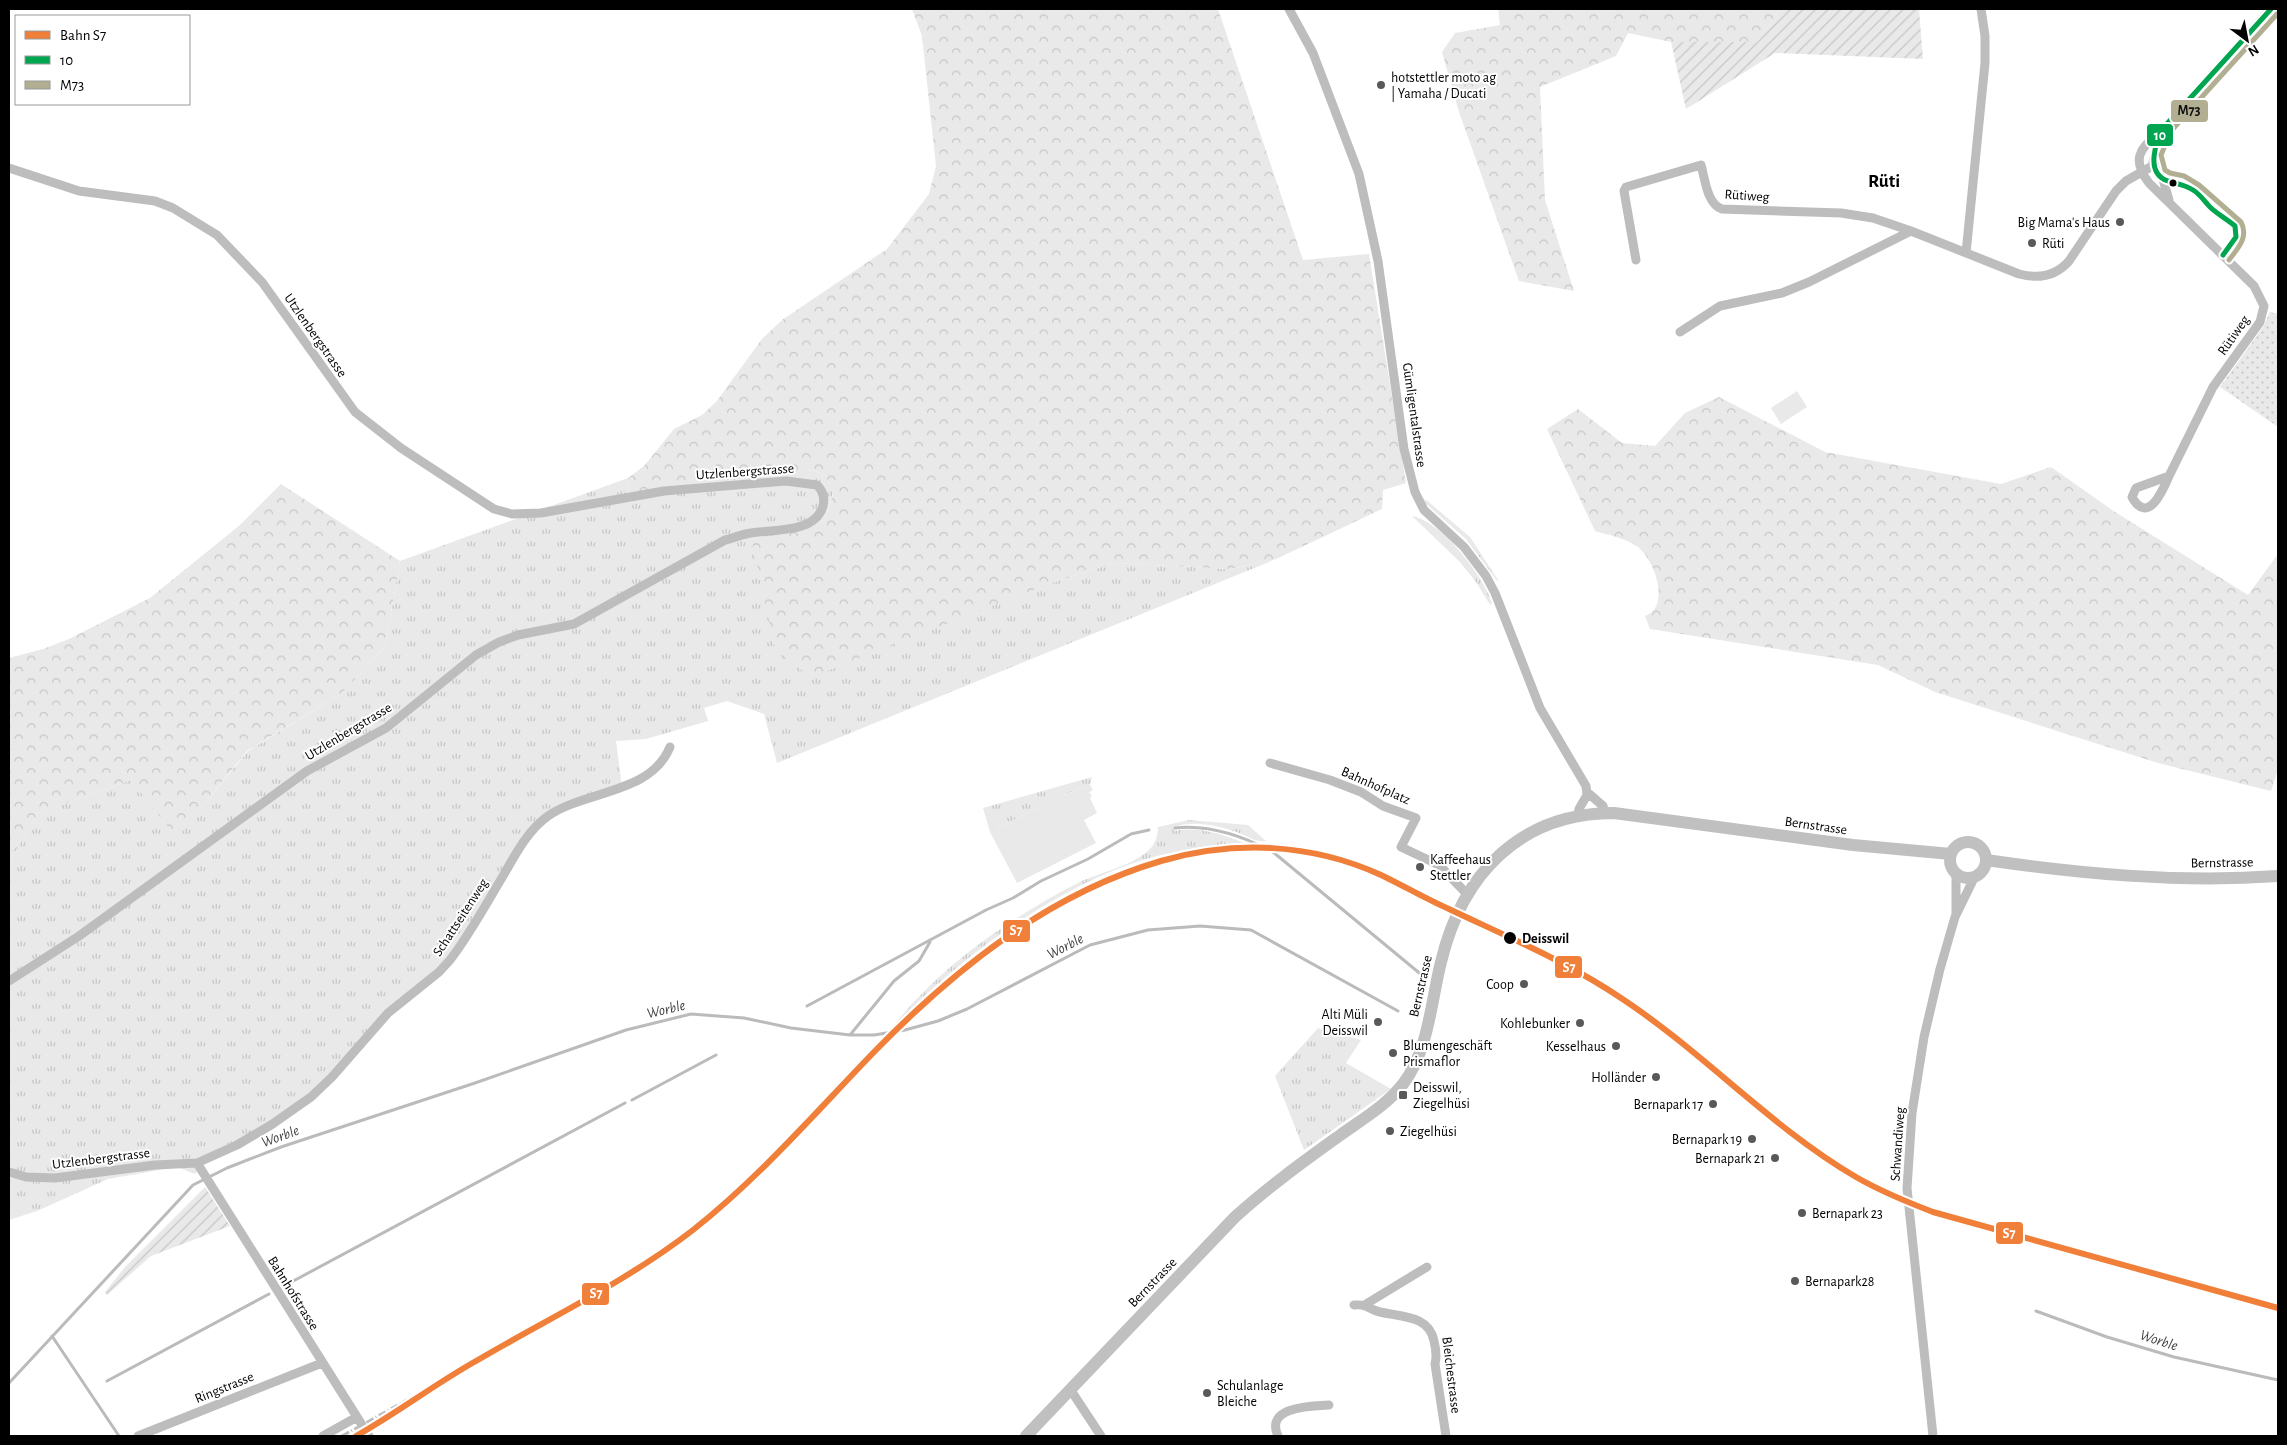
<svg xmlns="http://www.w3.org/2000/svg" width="2287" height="1445" font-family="'Alegreya Sans',sans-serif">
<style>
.grass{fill:url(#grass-tufts)}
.forest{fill:url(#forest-crowns)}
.park{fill:url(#park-dots)}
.garden{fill:url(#garden-furrows)}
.pitch{fill:#e9e9e9}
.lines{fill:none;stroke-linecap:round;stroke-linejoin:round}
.stream{stroke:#bbb;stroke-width:3}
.minor{stroke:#bdbdbd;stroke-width:9}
.secondary{stroke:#c0c0c0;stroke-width:12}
.rail{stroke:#bdbdbd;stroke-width:3;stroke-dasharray:8 2.5 1 2.5;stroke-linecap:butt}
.bus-1-casing{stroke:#fff;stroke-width:9}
.bus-2-casing{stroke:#fff;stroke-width:9}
.bus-1{stroke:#00a54f;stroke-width:5}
.bus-2{stroke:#b2ae92;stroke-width:5}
.rail-1-casing{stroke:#fff;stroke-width:10}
.rail-1{stroke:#f07f3a;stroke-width:6}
.poi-dot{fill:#595959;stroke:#fff;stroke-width:2}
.bus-dot{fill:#000;stroke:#fff;stroke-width:2}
.labels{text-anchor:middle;stroke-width:4;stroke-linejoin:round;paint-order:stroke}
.poi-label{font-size:14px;fill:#000;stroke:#fff;text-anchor:start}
.street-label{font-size:14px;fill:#000;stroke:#fff}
.stop-label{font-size:14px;font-weight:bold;fill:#000;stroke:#fff;text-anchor:start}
.water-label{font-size:15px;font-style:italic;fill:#3f3f3f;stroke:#fff}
.district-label{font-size:19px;font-weight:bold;fill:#000;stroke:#fff}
.line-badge{stroke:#fff;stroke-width:2}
.badge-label{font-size:14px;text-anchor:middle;font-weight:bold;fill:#fff}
.pale-badge-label{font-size:14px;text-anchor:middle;font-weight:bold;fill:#111}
</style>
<defs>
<pattern id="grass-tufts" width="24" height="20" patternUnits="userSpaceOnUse" patternTransform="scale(1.25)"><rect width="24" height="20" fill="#e9e9e9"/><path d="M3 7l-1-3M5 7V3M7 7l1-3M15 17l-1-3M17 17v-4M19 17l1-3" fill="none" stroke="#c6c6c6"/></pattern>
<pattern id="forest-crowns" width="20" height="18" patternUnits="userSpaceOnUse" patternTransform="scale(1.25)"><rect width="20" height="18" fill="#e9e9e9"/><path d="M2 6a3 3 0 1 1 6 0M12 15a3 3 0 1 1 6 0" fill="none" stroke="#c6c6c6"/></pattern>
<pattern id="park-dots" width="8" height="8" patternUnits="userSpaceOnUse" patternTransform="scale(1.25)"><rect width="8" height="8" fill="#e9e9e9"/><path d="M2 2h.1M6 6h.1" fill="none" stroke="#c6c6c6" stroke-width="1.8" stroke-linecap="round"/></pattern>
<pattern id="garden-furrows" width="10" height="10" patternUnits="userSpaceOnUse" patternTransform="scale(1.25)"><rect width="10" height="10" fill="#e9e9e9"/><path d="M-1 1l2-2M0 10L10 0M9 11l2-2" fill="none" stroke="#c6c6c6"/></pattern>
</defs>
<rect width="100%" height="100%" fill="#fff"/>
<!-- grass -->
<path class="grass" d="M813,470L826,476L833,493L825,520L794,530L1048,584L1114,563L1231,569L1276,559L777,763L764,714L727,701L704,708L708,721L646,739L616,741L622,787L568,806L540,823L458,949L402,1001L311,1097L207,1159L195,1174L177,1167L108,1179L37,1211L9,1220V862L38,813L131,780L177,837L248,751L342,693L385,647L400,561L628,478L629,493Z
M1425,499L1470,537L1498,580V582L1466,539L1425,503Z
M1412,516C1441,521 1484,576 1492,603L1490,605L1476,582L1460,562Z
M1092,777L1090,785L1061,796L990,832L983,808Z
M1189,820L1248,825L1266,841C1256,842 1253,839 1244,835C1226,827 1194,819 1175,827V831C1196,826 1224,834 1244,843C1210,845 1175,850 1143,860C1053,888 955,961 891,1029C939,967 1007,920 1076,884C1099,872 1128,868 1148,851C1155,845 1158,836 1158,827Z
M1318,1028L1361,1040L1346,1063L1391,1089L1304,1150L1275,1076Z"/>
<!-- forest -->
<path class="forest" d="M912,9H1218L1303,260L1369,254L1406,483L1383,490L1382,509L1276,559L1231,569L1114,563L1048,584L812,677L776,653L750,533L794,530L825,520L833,494L826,476L813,470L629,493L628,478L644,466L674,429L702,415L716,402L762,339L782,320L887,249L929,194L936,166L922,36Z
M1498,9H1780L1757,42H1671L1628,33L1616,56L1540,87L1545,200L1574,291L1519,281L1458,109L1442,52L1455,33L1500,25Z
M1719,397L1825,452L2001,484L2051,467L2115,512L2248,595L2278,554V769L2271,791L2158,763L1935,692L1878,665L1650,629L1645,616C1672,607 1654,556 1635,545C1624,538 1608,535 1595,531L1547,429L1578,409L1622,443L1655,446L1685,413Z
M281,484L400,561L385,647L342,693L247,751L177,838L131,780L38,813L9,862V658L43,649L69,639L150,598L240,525Z"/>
<!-- park -->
<path class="park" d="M2270,312L2278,314V427L2220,387L2263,327Z"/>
<!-- garden -->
<path class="garden" d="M1780,9H1919L1923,59L1775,53L1686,109L1671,42H1757Z
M205,1187L230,1226L151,1256L107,1295L105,1292L125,1267Z"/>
<!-- pitch -->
<path class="pitch" d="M1797,391L1807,407L1781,424L1771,408Z
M1090,785L1093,790L1089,792L1092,796L1090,798L1097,813L1084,820L1096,843L1017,883L990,832L1061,796Z"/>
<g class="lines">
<!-- stream -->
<path class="stream" d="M1175,828C1209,824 1243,836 1273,852L1423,976
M807,1006L986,910L1013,898L1041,881L1088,859L1131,834L1149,830
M850,1035L894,981L919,961L930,942
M632,1100L716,1055
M284,1286L625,1103
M2036,1311L2107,1337L2174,1357L2278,1380
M52,1336L119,1436
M107,1381L269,1294
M9,1383L193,1185L227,1168L281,1147L475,1083L626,1030L691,1014L744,1018L791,1028L850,1035H874L905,1030L938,1021L967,1009L1090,945L1148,930L1200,926L1251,930L1398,1011"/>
<!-- minor -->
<path class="minor" d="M1289,9L1313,53L1359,174L1378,261L1404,449L1415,492L1424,510L1464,547L1486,576L1495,593L1540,708L1586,786L1587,795L1579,809L1578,815
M2160,133L2153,162L2162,176L2169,200
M9,168L79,191L155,201L173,208L217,235L262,282L355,412L401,448L494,509L512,514L541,513L664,491L786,481L817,485C823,491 825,498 823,506C815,534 773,529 751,533C742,534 734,538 725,540L574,624L518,635L499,642L476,655L386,728L307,771L79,936L9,981
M1966,253L1985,63V36L1981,9
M1636,260L1624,191L1626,187L1701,165C1705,179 1707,204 1722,209L1841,213L1873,218L1911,231L2019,274C2038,279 2056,276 2069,261L2116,191L2126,181L2154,165
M1680,332L1720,306L1782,293L1809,282L1911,231
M2169,476C2163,490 2148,526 2132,497L2136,488L2169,476L2213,387L2260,322L2264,306L2254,286L2149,183C2132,161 2138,148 2160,133L2271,9
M1270,763L1330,780L1361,792L1383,806L1416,818L1401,847L1439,865L1468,895
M1587,792L1603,806L1605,813
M1956,914V873
M197,1163L369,1436
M9,1172L26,1177L55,1178L155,1165L197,1163L237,1145L271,1125L311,1097L332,1077L388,1013L439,972L450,960C470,934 486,904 503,876C515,855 528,830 548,816C586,790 651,794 670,747
M1366,1304L1427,1267
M1354,1305C1370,1304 1367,1309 1380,1312C1401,1317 1429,1315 1434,1341C1436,1349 1437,1356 1435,1364L1446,1436
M1070,1389L1101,1436
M138,1436L322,1363
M323,1436L357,1417
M1278,1436C1264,1406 1313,1406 1329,1405
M1933,1436L1907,1188L1912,1113L1924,1037L1940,969L1955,917L1975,876"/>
<!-- secondary -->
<path class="secondary" d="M1950 860a18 18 0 1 1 36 0a18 18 0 1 1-36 0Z
M1986,860C2083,874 2180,883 2278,876
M1026,1436L1235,1217C1268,1187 1303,1162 1339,1136C1361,1120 1387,1105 1403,1084C1429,1050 1431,1001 1441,962C1462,874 1520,813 1614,813L1853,845L1951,854"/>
<!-- rail -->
<path class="rail" d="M342,1436L445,1379"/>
<defs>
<path id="bus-1" d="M2223,255L2236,237L2235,226C2227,219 2217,214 2210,207C2204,201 2201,195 2193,190C2185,185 2178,184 2168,181C2144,173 2156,140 2165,126L2271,9"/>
<path id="bus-2" d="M2229,260C2238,248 2249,237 2241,222L2199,185L2184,176L2170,173L2165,170L2161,155L2171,131L2277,14"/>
</defs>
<!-- bus-1 casing -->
<use href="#bus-1" class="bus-1-casing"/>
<!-- bus-2 casing -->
<use href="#bus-2" class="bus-2-casing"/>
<!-- bus-1 -->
<use href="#bus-1" class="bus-1"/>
<!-- bus-2 -->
<use href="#bus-2" class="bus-2"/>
<defs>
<path id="rail-1" d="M356,1436C397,1413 435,1384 476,1361C549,1318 626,1282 693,1230C760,1177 815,1113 874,1052C955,969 1048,894 1161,861C1235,840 1311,843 1381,875C1404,886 1426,899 1449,909C1508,937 1570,963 1624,1000C1705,1054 1772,1128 1856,1177C1880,1191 1907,1202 1933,1212L2278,1308"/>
</defs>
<!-- rail-1 casing -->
<use href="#rail-1" class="rail-1-casing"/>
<!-- rail-1 -->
<use href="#rail-1" class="rail-1"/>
</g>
<!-- markers -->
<g class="poi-dot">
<circle cx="1381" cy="85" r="5"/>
<circle cx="2120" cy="222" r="5"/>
<circle cx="2032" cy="243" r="5"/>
<circle cx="1420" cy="867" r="5"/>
<circle cx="1524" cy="984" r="5"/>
<circle cx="1378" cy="1022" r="5"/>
<circle cx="1580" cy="1023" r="5"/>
<circle cx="1616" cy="1046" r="5"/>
<circle cx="1393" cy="1053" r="5"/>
<circle cx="1656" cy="1077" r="5"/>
<rect x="1398" y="1090" width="10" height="10" rx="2.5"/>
<circle cx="1713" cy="1104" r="5"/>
<circle cx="1390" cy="1131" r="5"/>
<circle cx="1752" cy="1139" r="5"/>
<circle cx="1775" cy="1158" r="5"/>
<circle cx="1802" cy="1213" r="5"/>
<circle cx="1795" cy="1281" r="5"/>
<circle cx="1207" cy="1393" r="5"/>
</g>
<g class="bus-dot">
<circle cx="2173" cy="183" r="4.5"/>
<circle cx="1510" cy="938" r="7"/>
</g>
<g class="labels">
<!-- poi labels -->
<g class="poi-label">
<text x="1391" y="82">hotstettler moto ag<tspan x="1391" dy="16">| Yamaha / Ducati</tspan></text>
<text x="2110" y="227" text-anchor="end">Big Mama's Haus</text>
<text x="2042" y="248">Rüti</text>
<text x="1430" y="864">Kaffeehaus<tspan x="1430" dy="16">Stettler</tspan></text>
<text x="1514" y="989" text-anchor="end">Coop</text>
<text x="1368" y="1019" text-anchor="end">Alti Müli<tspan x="1368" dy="16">Deisswil</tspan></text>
<text x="1570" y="1028" text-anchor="end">Kohlebunker</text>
<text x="1403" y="1050">Blumengeschäft<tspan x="1403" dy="16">Prismaflor</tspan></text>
<text x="1606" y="1051" text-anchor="end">Kesselhaus</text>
<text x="1646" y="1082" text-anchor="end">Holländer</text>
<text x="1413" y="1092">Deisswil,<tspan x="1413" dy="16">Ziegelhüsi</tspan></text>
<text x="1703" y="1109" text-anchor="end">Bernapark 17</text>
<text x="1400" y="1136">Ziegelhüsi</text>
<text x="1742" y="1144" text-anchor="end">Bernapark 19</text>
<text x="1765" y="1163" text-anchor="end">Bernapark 21</text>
<text x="1812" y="1218">Bernapark 23</text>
<text x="1805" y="1286">Bernapark28</text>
<text x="1217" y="1390">Schulanlage<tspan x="1217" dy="16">Bleiche</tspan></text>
</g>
<!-- street labels -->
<g class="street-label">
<text transform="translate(1747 195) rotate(4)" y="5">Rütiweg</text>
<text transform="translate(316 335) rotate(55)" y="5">Utzlenbergstrasse</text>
<text transform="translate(2233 335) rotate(-55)" y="5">Rütiweg</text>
<text transform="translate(1415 415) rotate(82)" y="5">Gümligentalstrasse</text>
<text transform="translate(745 471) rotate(-4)" y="5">Utzlenbergstrasse</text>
<text transform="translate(348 731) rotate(-31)" y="5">Utzlenbergstrasse</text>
<text transform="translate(1376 785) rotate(24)" y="5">Bahnhofplatz</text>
<text transform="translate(1816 825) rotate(8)" y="5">Bernstrasse</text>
<text transform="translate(2222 862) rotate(-1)" y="5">Bernstrasse</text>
<text transform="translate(460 917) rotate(-57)" y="5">Schattseitenweg</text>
<text transform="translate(1420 986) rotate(-77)" y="5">Bernstrasse</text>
<text transform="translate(1897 1144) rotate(-86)" y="5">Schwandiweg</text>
<text transform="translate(101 1158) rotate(-7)" y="5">Utzlenbergstrasse</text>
<text transform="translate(1152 1282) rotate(-46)" y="5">Bernstrasse</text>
<text transform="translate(294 1293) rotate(58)" y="5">Bahnhofstrasse</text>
<text transform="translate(1452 1375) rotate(83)" y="5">Bleichestrasse</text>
<text transform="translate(224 1387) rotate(-22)" y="5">Ringstrasse</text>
</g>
<!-- stop labels -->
<g class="stop-label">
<text x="1522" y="943">Deisswil</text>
</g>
<!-- water labels -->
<g class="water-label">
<text transform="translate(1065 946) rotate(-27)" y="5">Worble</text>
<text transform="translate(666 1009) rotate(-13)" y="5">Worble</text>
<text transform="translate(280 1136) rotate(-20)" y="5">Worble</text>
<text transform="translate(2159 1340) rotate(18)" y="5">Worble</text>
</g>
<!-- district labels -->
<g class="district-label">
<text x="1884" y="187">Rüti</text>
</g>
</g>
<g class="line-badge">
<rect x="2170" y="99" width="39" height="24" rx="5" fill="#b2ae92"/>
<rect x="2146" y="123" width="28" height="24" rx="5" fill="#00a54f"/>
<rect x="1002" y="919" width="29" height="24" rx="5" fill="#f07f3a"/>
<rect x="1554" y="955" width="29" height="24" rx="5" fill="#f07f3a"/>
<rect x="1995" y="1221" width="29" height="24" rx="5" fill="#f07f3a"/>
<rect x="581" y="1282" width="29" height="24" rx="5" fill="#f07f3a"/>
</g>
<g class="badge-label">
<text x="2160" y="140">10</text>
<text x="1016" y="935">S7</text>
<text x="1569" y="972">S7</text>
<text x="2009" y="1238">S7</text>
<text x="596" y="1298">S7</text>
</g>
<g class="pale-badge-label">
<text x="2189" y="115">M73</text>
</g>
<!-- border -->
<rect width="2287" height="1445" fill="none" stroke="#000000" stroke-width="20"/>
<!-- legend -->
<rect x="15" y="15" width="175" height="90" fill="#ffffff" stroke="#999999"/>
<rect x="25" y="31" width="25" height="8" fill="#f07f3a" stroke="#999999"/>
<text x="60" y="40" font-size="15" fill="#000000">Bahn S7</text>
<rect x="25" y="56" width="25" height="8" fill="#00a54f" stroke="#999999"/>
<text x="60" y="65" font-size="15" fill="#000000">10</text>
<rect x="25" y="81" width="25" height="8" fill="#b2ae92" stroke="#999999"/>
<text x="60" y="90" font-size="15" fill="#000000">M73</text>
<!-- north arrow -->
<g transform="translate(2247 40) rotate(148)" stroke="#ffffff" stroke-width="4" paint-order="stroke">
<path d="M0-4L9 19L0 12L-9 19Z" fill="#000000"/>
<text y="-8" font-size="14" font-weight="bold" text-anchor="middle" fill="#000000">N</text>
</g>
</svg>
